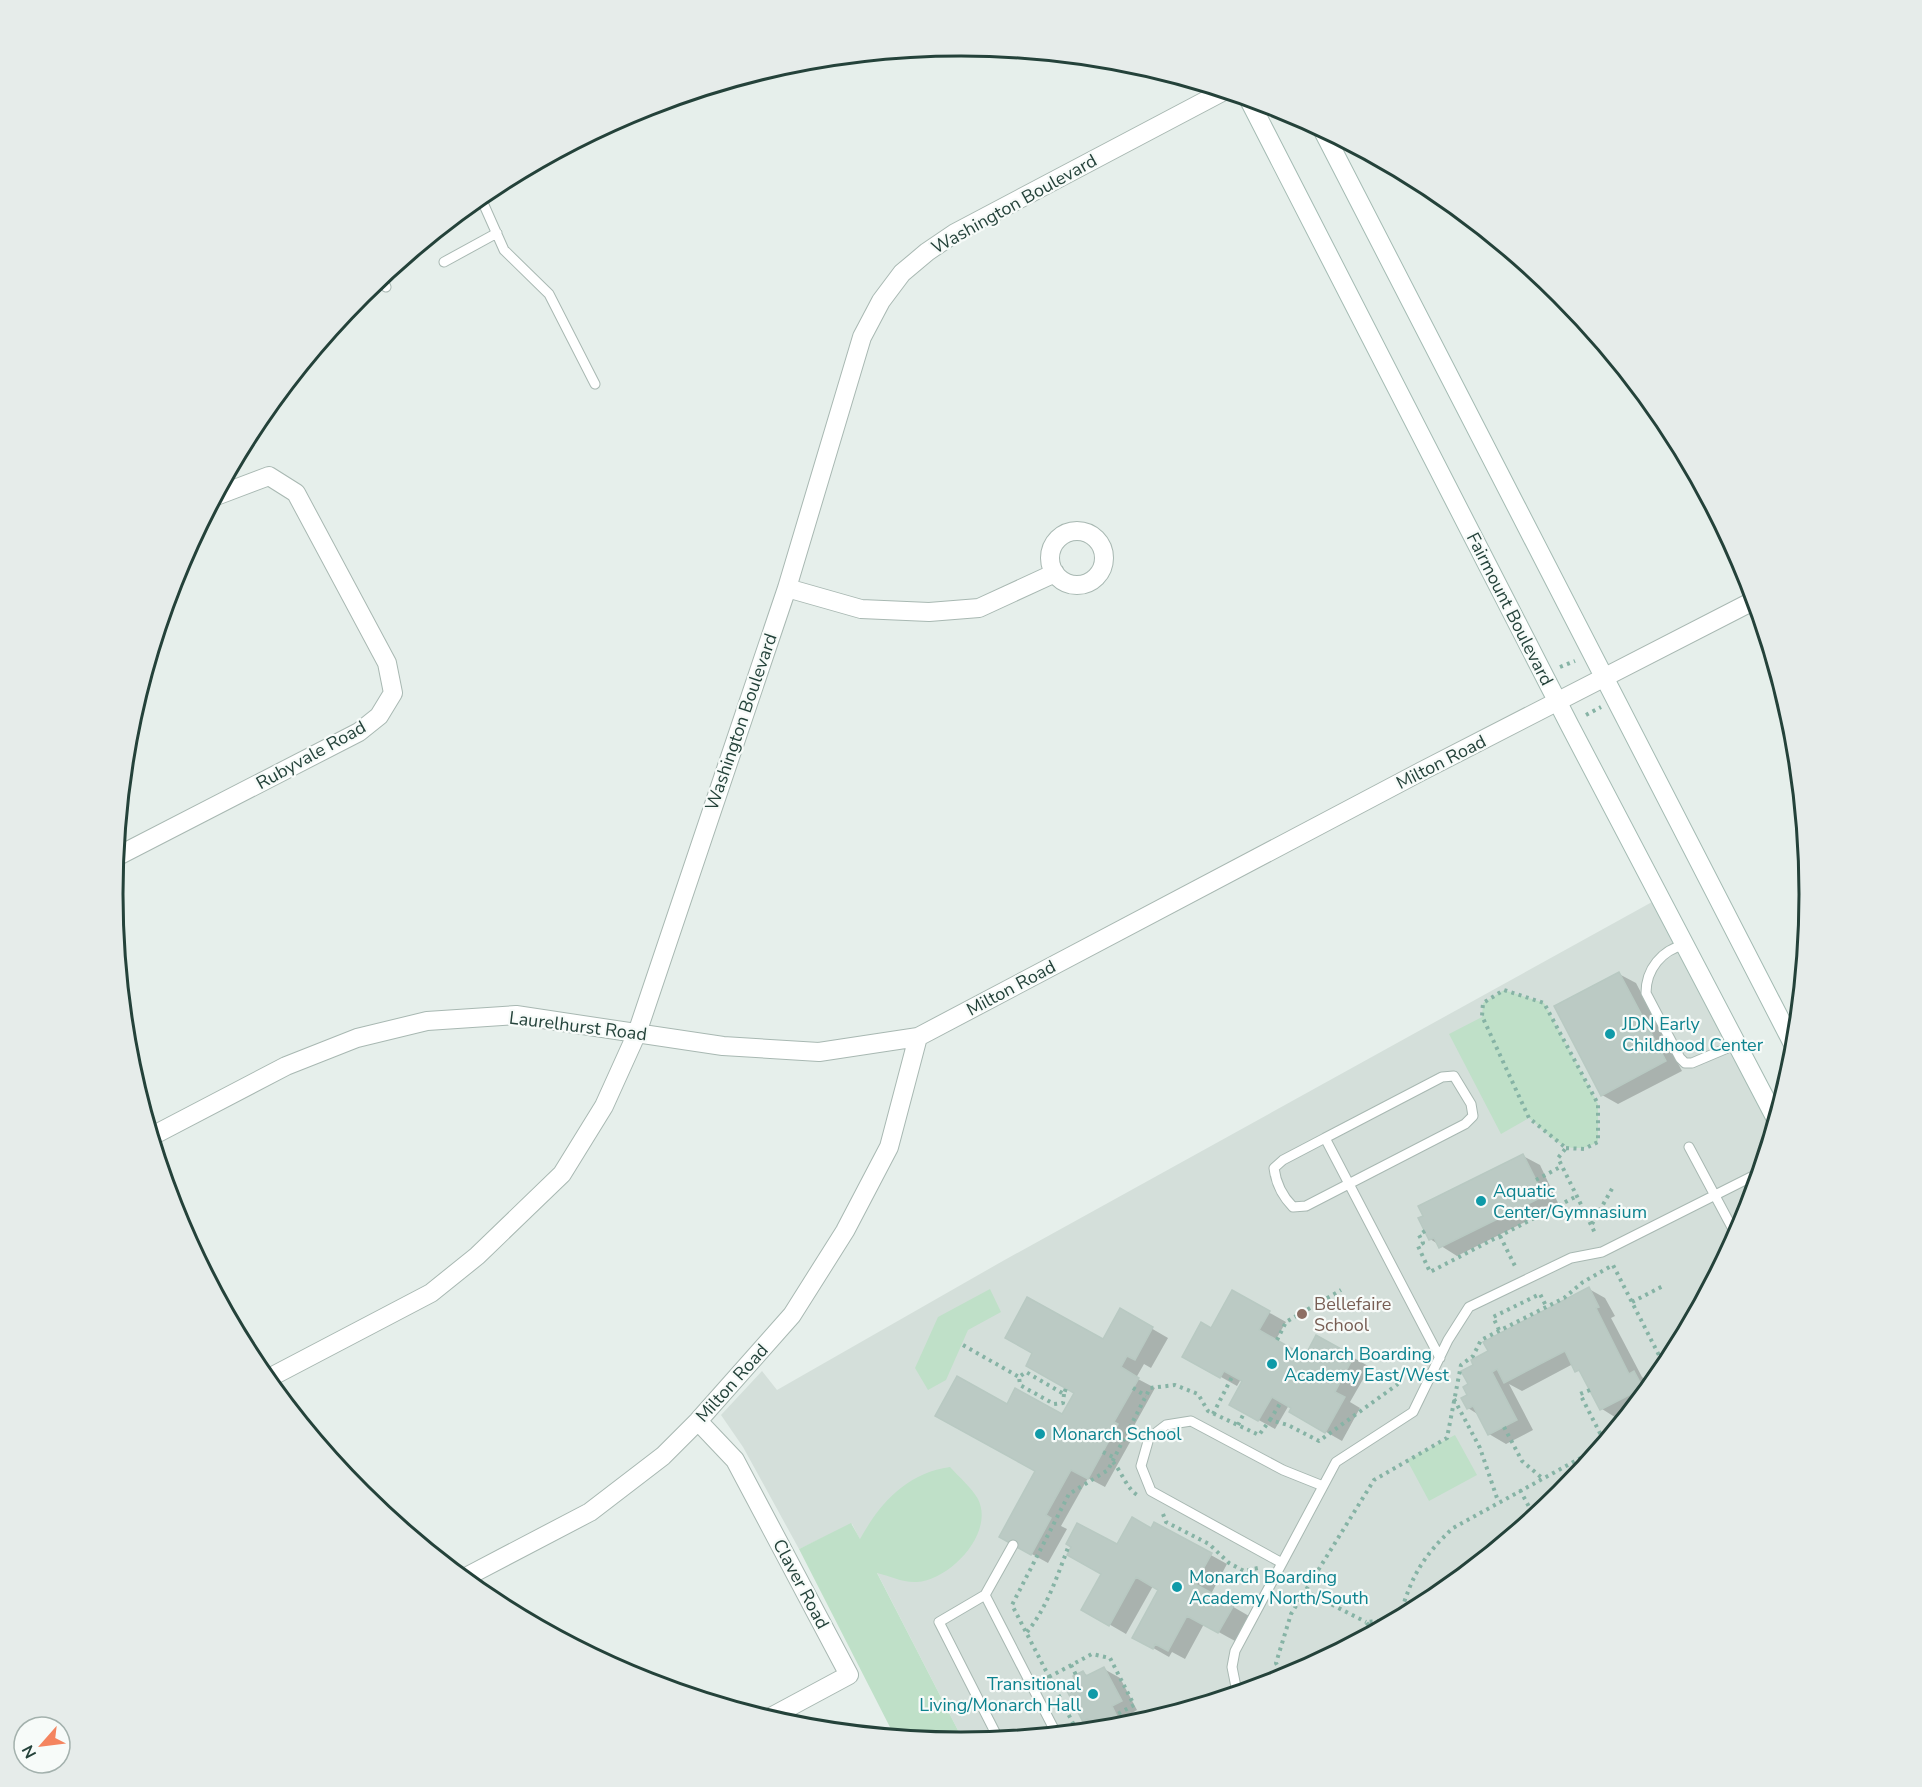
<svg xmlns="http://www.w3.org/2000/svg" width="1922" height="1787" font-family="'Nunito Sans',sans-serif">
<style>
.built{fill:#d4dfda}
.green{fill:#bfe0c8}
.shadow{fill:#0003}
.building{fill:#bbcac4;stroke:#b8c9c2;stroke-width:1.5}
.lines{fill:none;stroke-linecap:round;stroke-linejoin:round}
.lane-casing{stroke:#a8b8b2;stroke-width:11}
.street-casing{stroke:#a8b8b2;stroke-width:20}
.secondary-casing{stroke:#a4bbb3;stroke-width:20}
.path{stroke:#86b3a5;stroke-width:4;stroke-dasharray:3 4.5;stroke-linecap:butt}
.lane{stroke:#fff;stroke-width:9}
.street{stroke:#fff;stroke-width:18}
.secondary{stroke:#fff;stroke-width:18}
.culture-dot{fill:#0f9aa8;stroke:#f7fbf9;stroke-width:2}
.education-dot{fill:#8d6e63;stroke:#f7fbf9;stroke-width:2}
.labels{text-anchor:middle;stroke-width:4.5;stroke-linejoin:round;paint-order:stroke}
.street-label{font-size:18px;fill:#24423a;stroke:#f7fbf9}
.culture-label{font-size:18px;fill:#0d838f;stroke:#f7fbf9;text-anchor:start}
.education-label{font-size:18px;fill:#785e54;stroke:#f7fbf9;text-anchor:start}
.rim{fill:none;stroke:#24423a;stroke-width:3}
</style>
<rect width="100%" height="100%" fill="#e6efeb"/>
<!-- built -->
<path class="built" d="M1652,902L1772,1130L1745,1219L1666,1365L1561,1494L1432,1599L1285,1678L1126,1726L964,1742L852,1524L799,1549L743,1447L721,1415L762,1371L777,1390L1001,1262Z"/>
<!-- green -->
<path class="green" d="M1504,990L1544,1003L1598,1104V1142C1566,1159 1553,1137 1529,1118L1501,1134L1449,1034L1482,1017L1483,1003Z
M990,1289L1001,1312L968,1330L946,1380L928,1390L915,1368L938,1317Z
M1455,1435L1477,1475L1429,1501L1407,1460Z
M950,1467C959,1477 972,1488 978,1499C995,1533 950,1580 917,1582C903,1583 890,1576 877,1573L964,1742H961L894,1735L799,1549L851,1523L860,1539C880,1503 907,1473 950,1467Z"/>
<!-- shadow -->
<path class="shadow" d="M1619,974L1636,983L1682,1071L1618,1104L1602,1095Z
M1523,1156L1540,1165L1559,1205L1457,1256L1430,1239Z
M1589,1289L1605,1298L1615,1316L1611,1318L1642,1377L1651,1384L1626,1415L1618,1419L1602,1409L1583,1375L1573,1364L1522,1391L1509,1384L1533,1430L1506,1444L1489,1434L1479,1415L1468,1408L1475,1365L1490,1351Z
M1232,1292L1286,1322L1275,1341L1306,1358L1317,1337L1370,1367L1350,1402L1360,1408L1342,1441L1291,1412L1293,1408L1289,1405L1275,1429L1231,1405L1244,1381L1241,1379L1237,1386L1184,1356L1211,1330Z
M1120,1310L1168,1338L1151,1368L1144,1364L1136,1378L1155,1388L1130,1433L1134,1435L1105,1487L1088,1478L1061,1526L1067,1529L1048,1563L1001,1537Z
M1155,1524L1227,1564L1211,1594L1249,1616L1235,1641L1204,1624L1185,1659L1172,1652L1169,1657L1134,1637L1160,1590L1153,1586L1126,1634L1083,1609L1117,1546L1152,1530Z
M1104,1669L1120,1678L1137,1710L1127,1716L1136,1723L1093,1729L1084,1720L1078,1682L1083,1673L1089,1676Z"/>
<!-- building -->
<path class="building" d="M1619,972L1666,1061L1601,1096L1554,1006Z
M1523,1154L1544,1196L1439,1248L1434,1238L1429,1240L1418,1218L1423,1216L1418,1206Z
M1589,1287L1599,1307L1596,1308L1629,1374L1634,1371L1643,1388L1600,1410L1579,1370L1575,1372L1565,1351L1504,1383L1497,1369L1492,1372L1517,1420L1488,1435L1473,1406L1467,1409L1461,1398L1467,1395L1463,1387L1468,1384L1461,1371L1473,1365L1471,1360L1488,1351L1483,1342Z
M1232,1290L1270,1311L1259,1330L1305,1356L1316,1335L1354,1356L1335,1392L1345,1397L1325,1433L1289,1412L1291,1408L1272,1397L1258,1421L1229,1405L1242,1381L1224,1371L1220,1378L1182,1357L1201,1322L1211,1328Z
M1027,1297L1103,1339L1120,1308L1153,1327L1135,1360L1127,1356L1121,1367L1139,1378L1114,1422L1118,1424L1088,1479L1071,1470L1046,1515L1051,1518L1031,1555L999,1537L1035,1471L935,1416L957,1376L1007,1404L1015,1388L1062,1414L1074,1393L1026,1366L1032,1353L1005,1338Z
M1132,1517L1151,1528L1154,1522L1212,1553L1195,1584L1234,1605L1218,1633L1187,1616L1168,1651L1155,1644L1153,1649L1132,1638L1158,1590L1136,1577L1109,1626L1081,1610L1101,1574L1067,1555L1071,1547L1066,1544L1077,1523L1117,1544Z
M1104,1667L1122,1701L1112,1706L1120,1723L1130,1717L1133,1724L1092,1729L1087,1719L1083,1722L1065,1687L1076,1682L1073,1676L1083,1671L1086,1676Z"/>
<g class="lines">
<defs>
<path id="lane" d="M480,196L504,250L549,294L595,384
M444,262L497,233
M381,277L386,287
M1684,945C1662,950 1646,969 1646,993L1680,1058L1685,1063H1692L1737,1044
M1325,1138L1283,1160L1274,1168C1276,1184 1282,1196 1293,1207L1306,1206L1465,1124L1473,1116L1471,1104L1454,1076L1442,1077L1325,1138L1440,1358
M1689,1147L1736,1235
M1282,1563L1151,1491L1141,1466L1149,1438L1166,1425L1191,1421L1283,1470L1323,1486
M985,1595L1013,1545
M1237,1692L1232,1667L1235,1651L1336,1462L1413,1412L1448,1340L1469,1307L1571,1258L1602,1252L1759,1173
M998,1738L939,1622L985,1595L1056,1733"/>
<path id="street" d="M1050 558a27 27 0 1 1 54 0a27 27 0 1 1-54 0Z
M787,588L861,609L929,612L979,608L1055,573
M116,857L359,732L379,716L393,693L387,663L296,493L269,476L216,496
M152,1136L286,1066L357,1038L427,1021L516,1015L723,1046L819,1052L918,1037
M267,1379L431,1293L477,1256L562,1174L604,1106L637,1033L787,588L862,337L881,301L902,273L927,252L955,233L1224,91
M698,1421L735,1460L849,1675L769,1718
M464,1578L590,1512L663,1456L698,1421L792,1315L845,1231L889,1147L918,1037L1422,771L1755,600"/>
<path id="secondary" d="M1248,98L1570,726L1775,1117
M1322,129L1794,1046"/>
</defs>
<!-- lane casing -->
<use href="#lane" class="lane-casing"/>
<!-- street casing -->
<use href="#street" class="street-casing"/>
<!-- secondary casing -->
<use href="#secondary" class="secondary-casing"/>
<!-- path -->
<path class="path" d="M1560,667L1575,661
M1586,715L1601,707
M1566,1148L1584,1149L1598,1142V1104L1544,1003L1504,990L1483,1003L1482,1016L1529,1118L1566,1148L1558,1158L1596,1235
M1536,1180L1562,1166
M1592,1224L1613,1187
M1425,1231L1419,1235L1423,1243L1418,1246L1430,1272L1577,1196
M1500,1236L1515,1266
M1632,1302L1663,1286
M1499,1330L1493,1317L1540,1294L1546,1306
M1277,1340L1286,1322L1341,1290
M963,1345L1019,1377
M1660,1356L1675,1349
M1133,1388L1146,1396
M1590,1390L1580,1394L1604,1441
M1064,1394L1063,1403L1054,1404L1020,1385L1019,1377L1026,1372L1064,1394L1066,1388
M1454,1399L1480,1448L1498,1501
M1213,1414L1233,1375
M1270,1420L1281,1402
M1238,1425L1244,1413
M1504,1427L1522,1461L1542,1478
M1103,1452L1115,1458
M1113,1462C1122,1472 1127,1490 1139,1496
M1520,1490L1534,1516
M1163,1514L1166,1522L1209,1544L1229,1563L1244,1571L1258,1568
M1305,1591L1366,1622
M1400,1616C1411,1577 1423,1556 1453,1528L1597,1449
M1373,1631L1366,1622L1393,1620
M1027,1632C1047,1608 1058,1574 1069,1545
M1071,1665L1076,1675
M1049,1677L1092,1654L1110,1658L1134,1705L1116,1715
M1284,1678L1276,1663L1291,1614L1374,1480L1447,1438L1461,1365L1473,1356L1481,1340L1564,1298L1583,1282L1613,1265L1665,1367
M1088,1730L1091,1728
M1077,1731L1012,1605L1069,1494L1108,1470L1150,1388L1175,1385L1198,1394L1208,1411L1259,1435L1270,1420L1288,1425L1319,1441L1398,1384"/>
<!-- lane -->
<use href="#lane" class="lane"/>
<!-- street -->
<use href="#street" class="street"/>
<!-- secondary -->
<use href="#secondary" class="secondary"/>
</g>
<!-- markers -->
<g class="culture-dot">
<circle cx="1610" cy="1034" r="6"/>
<circle cx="1481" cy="1201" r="6"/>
<circle cx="1272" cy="1364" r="6"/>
<circle cx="1040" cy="1434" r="6"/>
<circle cx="1177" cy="1587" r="6"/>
<circle cx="1093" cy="1694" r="6"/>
</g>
<circle class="education-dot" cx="1302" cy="1314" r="6"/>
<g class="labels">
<!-- street labels -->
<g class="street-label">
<text transform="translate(1014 204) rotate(-29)" y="6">Washington Boulevard</text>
<text transform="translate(1510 609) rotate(63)" y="6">Fairmount Boulevard</text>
<text transform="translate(741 722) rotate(-71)" y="6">Washington Boulevard</text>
<text transform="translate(311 755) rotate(-29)" y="6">Rubyvale Road</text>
<text transform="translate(1441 762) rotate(-27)" y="6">Milton Road</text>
<text transform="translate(1011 988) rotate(-28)" y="6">Milton Road</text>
<text transform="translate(578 1026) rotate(7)" y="6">Laurelhurst Road</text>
<text transform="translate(732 1383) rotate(-48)" y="6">Milton Road</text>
<text transform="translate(801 1584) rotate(62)" y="6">Claver Road</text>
</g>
<!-- culture labels -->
<g class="culture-label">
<text x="1622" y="1030">JDN Early<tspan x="1622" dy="21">Childhood Center</tspan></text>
<text x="1493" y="1197">Aquatic<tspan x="1493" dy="21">Center/Gymnasium</tspan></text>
<text x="1284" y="1360">Monarch Boarding<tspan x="1284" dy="21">Academy East/West</tspan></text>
<text x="1052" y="1440">Monarch School</text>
<text x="1189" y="1583">Monarch Boarding<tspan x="1189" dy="21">Academy North/South</tspan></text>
<text x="1081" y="1690" text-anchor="end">Transitional<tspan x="1081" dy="21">Living/Monarch Hall</tspan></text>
</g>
<!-- education labels -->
<g class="education-label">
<text x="1314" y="1310">Bellefaire<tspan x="1314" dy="21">School</tspan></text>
</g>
</g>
<!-- crop -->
<path d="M0 0H1922V1787H0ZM123 894a838 838 0 1 1 1676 0a838 838 0 1 1-1676 0Z" fill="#e6ecea" fill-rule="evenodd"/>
<path class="rim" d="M123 894a838 838 0 1 1 1676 0a838 838 0 1 1-1676 0Z"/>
<!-- north arrow -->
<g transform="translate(42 1745) rotate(242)"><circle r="28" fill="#f7fbf9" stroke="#a3b1ad" stroke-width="1.5"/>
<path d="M0-4.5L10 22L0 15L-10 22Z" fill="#f4845f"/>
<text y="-9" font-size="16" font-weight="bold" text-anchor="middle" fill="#24423a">N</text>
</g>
</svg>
